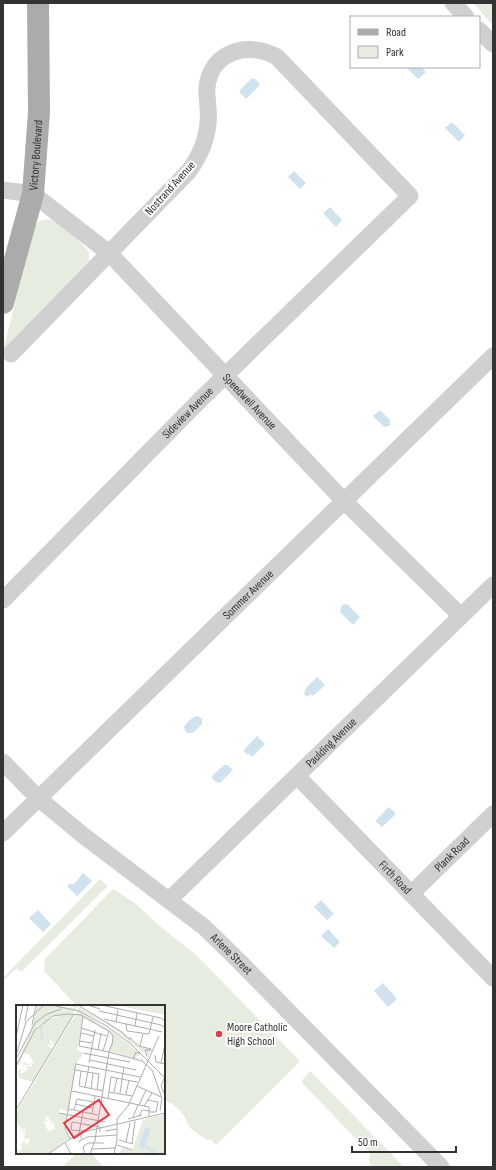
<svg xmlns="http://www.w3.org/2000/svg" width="496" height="1170" font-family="'Sofia Sans Condensed',sans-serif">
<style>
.green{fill:#e6ecdf}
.water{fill:#cfe2ee}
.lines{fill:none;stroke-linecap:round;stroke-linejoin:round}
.minor{stroke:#d0d0d0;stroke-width:17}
.major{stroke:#ababab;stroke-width:22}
.poi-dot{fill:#e63946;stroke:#fff;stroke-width:1.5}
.labels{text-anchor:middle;stroke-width:4;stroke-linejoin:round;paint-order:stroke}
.street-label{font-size:12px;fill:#333;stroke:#fff}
.poi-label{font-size:12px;fill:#333;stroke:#fff;text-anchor:start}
.inset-river{fill:none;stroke:#cfe2ee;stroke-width:2}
.inset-road{fill:none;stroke:#adadad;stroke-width:1}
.view{fill:#e63946;fill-opacity:0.15;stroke:#e63946;stroke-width:2}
.inset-edge{fill:none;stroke:#333;stroke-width:2}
</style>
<rect width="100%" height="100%" fill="#fff"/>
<!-- green -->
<path class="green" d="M473,3H493V25Z
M48,219L58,221L74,234L88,251L89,255V264L3,351L34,227L39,221Z
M100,879L108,886L21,972L17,968L3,981V978Z
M113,889L135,903L156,923L196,955L300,1061L216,1145L211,1139L207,1140L191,1129L183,1114L173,1104L169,1103L164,1098V1006H77L44,971L45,959Z
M310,1071L404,1167H373C368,1163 369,1159 370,1153L302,1083L303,1079Z
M77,1153H91L104,1167H62Z"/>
<!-- water -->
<path class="water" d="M406,67H421L426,72L418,79Z
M252,78L255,79L259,83V86L247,98H245L240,93V90Z
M452,122L465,135L459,142L445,128Z
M294,171L306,183L300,189L288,177Z
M330,207L342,220L336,227L323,213Z
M380,410L391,421L389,423L391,424L387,427L386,426L384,427L373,416Z
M347,604L360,617L353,625L340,612L342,605Z
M317,677L325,685L313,696L311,694L307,697L304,694L306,688Z
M198,716L202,719V724L193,733H187L184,728C185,723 192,717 198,716Z
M257,736L265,744L252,757L249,754L248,755L243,751Z
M224,765H228L232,769L231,772L220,783L216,782L212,778L213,775Z
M389,807L396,814L382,827L375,821Z
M83,873L92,881L77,896L67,886L70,883L73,885Z
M321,900L334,914L327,920L314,907Z
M38,910L51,924L43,932L29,918Z
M328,929L340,942L334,948L321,936Z
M383,983L397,999L388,1007L374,991Z"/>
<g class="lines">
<!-- minor -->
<g class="minor">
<path d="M453,3L466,17"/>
<path d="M479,30L493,44"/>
<path id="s1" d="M3,190L33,194L109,253L344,501L461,616"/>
<path id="s2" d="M3,600L201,399L410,196L277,57C249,41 211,51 207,87C206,94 208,101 208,108C209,118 208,129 205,139C202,151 196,161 189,171L11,354"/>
<path id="s3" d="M3,762L38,798L84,836L204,927L239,961L441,1167"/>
<path id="s4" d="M297,776L493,978"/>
<path id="s5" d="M3,833L493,356"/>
<path id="s6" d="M411,894L493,814"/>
<path id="s7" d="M169,900L493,585"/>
</g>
<!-- major -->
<path class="major" id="s8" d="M3,303L33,194L39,112L38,3"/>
</g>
<!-- markers -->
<circle class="poi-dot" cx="219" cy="1034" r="4"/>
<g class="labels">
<!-- street labels -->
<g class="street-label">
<text dy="4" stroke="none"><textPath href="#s8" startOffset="152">Victory Boulevard</textPath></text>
<text transform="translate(170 188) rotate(-48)" y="4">Nostrand Avenue</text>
<text dy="4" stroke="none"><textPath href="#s1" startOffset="331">Speedwell Avenue</textPath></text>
<text dy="4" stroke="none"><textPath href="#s2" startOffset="263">Sideview Avenue</textPath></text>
<text dy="4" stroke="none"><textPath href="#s5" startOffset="342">Sommer Avenue</textPath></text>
<text dy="4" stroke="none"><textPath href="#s7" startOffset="226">Paulding Avenue</textPath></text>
<text dy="4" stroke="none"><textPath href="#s6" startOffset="57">Plank Road</textPath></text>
<text dy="4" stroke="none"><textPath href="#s4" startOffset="141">Firth Road</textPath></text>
<text dy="4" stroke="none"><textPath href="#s3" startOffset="299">Arlene Street</textPath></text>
</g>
<!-- poi labels -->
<g class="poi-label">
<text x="227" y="1031">Moore Catholic<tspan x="227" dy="14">High School</tspan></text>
</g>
</g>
<!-- overview -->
<g transform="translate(16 1005)">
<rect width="149" height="149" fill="#fff"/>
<path d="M21,0L60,3L53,0L62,1L57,9L37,11L22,21L0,60L17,20ZM100,0H149V10ZM63,2L97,21L111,31L122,41L135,44L132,52L129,45L127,47L90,18L62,5L100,29L121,46L130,58L125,55L124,50L120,52L124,55L94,46L97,34L95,27L59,9ZM46,10H57L40,40L41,36L38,40H36L33,39L34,37L36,40L38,37L34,35L32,41L37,44L17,77L3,73L2,69V66L6,63L3,69L9,67L7,64L9,66L12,64L10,61L16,62L15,59L10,60L9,59V60L7,62H6L9,59L6,56L12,59L18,58L13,49L8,48L3,60H1L16,30L29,16ZM59,10L67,12L61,45L66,47V51L60,58L52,107L44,104L43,108L51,110L48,125L53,133L32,149H1L4,146L0,147L2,144L4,146L8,143L4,145L7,141L3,142L8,136L11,141L14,135L12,133L9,135L8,130L13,131L8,129L0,120L9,128V123L7,125L0,117V108ZM32,111L36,120V114L39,124L32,126L28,117L33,115L28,114ZM149,109V149H104L106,143L116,145L127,115Z" fill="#e6ecdf" fill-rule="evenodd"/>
<path d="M130,122L134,125L128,144H125L123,139Z" fill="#cfe2ee"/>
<path class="inset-river" d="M25,22L26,35M130,142L141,149H148"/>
<path class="inset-road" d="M35,0L63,6L89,20L115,39L149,73M62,0L106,27M72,0L84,4M85,0L145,13L149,16M83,6L145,20L149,23M67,11L63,41L93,47L79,135L74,149M88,14L146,27M9,16L12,0M100,17L102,5M110,19L111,26L133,29M16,20L20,0M119,21L121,8M65,23L90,31M105,26L114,35M94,27L97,31L96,40M65,28L78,31M133,29L137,12M0,32L7,0M113,32L123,41L135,44M63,36L77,38M96,39L93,47L126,56L136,65L146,93L144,106M124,41L127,29M82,45L85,28M87,46L93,26M1,47L10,17L28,0M67,48L114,57M139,50L140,57L149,59M131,52L129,45H136M0,54L19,18L31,9L45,4M117,54L120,47L125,49M74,55L120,65M73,58L79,25M145,58L149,39M60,59L124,72M0,61L19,25L37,11L51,9L65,10L94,27M59,65L83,69L81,85M65,66L63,81L87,86M149,71L145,81L149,90M121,81L145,92M69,82L73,61M75,84L77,68M56,86L133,102V112M93,87L116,91M98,87L101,73M104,88L108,62M110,89L113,75M92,94L95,72L121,77M131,95L142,97L140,107H134M59,99L77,103M123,100L130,85M128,101L136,88M53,104L82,110M0,105L58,9M58,105L61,94L78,97M43,108L89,117M76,109L79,91M123,111L126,105L134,106M117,112L122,100M112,114L126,110M69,126L55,125L56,117L84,122V127M89,126L101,124M54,134L49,124L60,58M66,134L63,128L67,107M103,135L117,139M62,137L71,132L101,130M110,137L114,118M49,138L55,149M116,139L119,116M101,140L116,145M76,144L99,143M32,149L63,128L149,108M69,149L67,142L72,138H88M98,149L101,135V114L112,101L143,31"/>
<path class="view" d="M83,95L93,110L58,133L48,118Z"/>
<rect width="149" height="149" class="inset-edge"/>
</g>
<!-- border -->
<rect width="496" height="1170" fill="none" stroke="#333333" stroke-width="8"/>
<!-- legend -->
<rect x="350" y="16" width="130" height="52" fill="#ffffff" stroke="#adadad"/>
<rect x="358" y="29" width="20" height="6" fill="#ababab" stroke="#adadad"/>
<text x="386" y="36" font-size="12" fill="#333333">Road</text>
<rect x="358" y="46" width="20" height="12" fill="#e6ecdf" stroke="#adadad"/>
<text x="386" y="56" font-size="12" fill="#333333">Park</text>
<!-- scale -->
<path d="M352 1146v6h104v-6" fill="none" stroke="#333333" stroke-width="2"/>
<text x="358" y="1146" font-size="12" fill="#333333" stroke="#ffffff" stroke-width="3" paint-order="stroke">50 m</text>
</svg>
